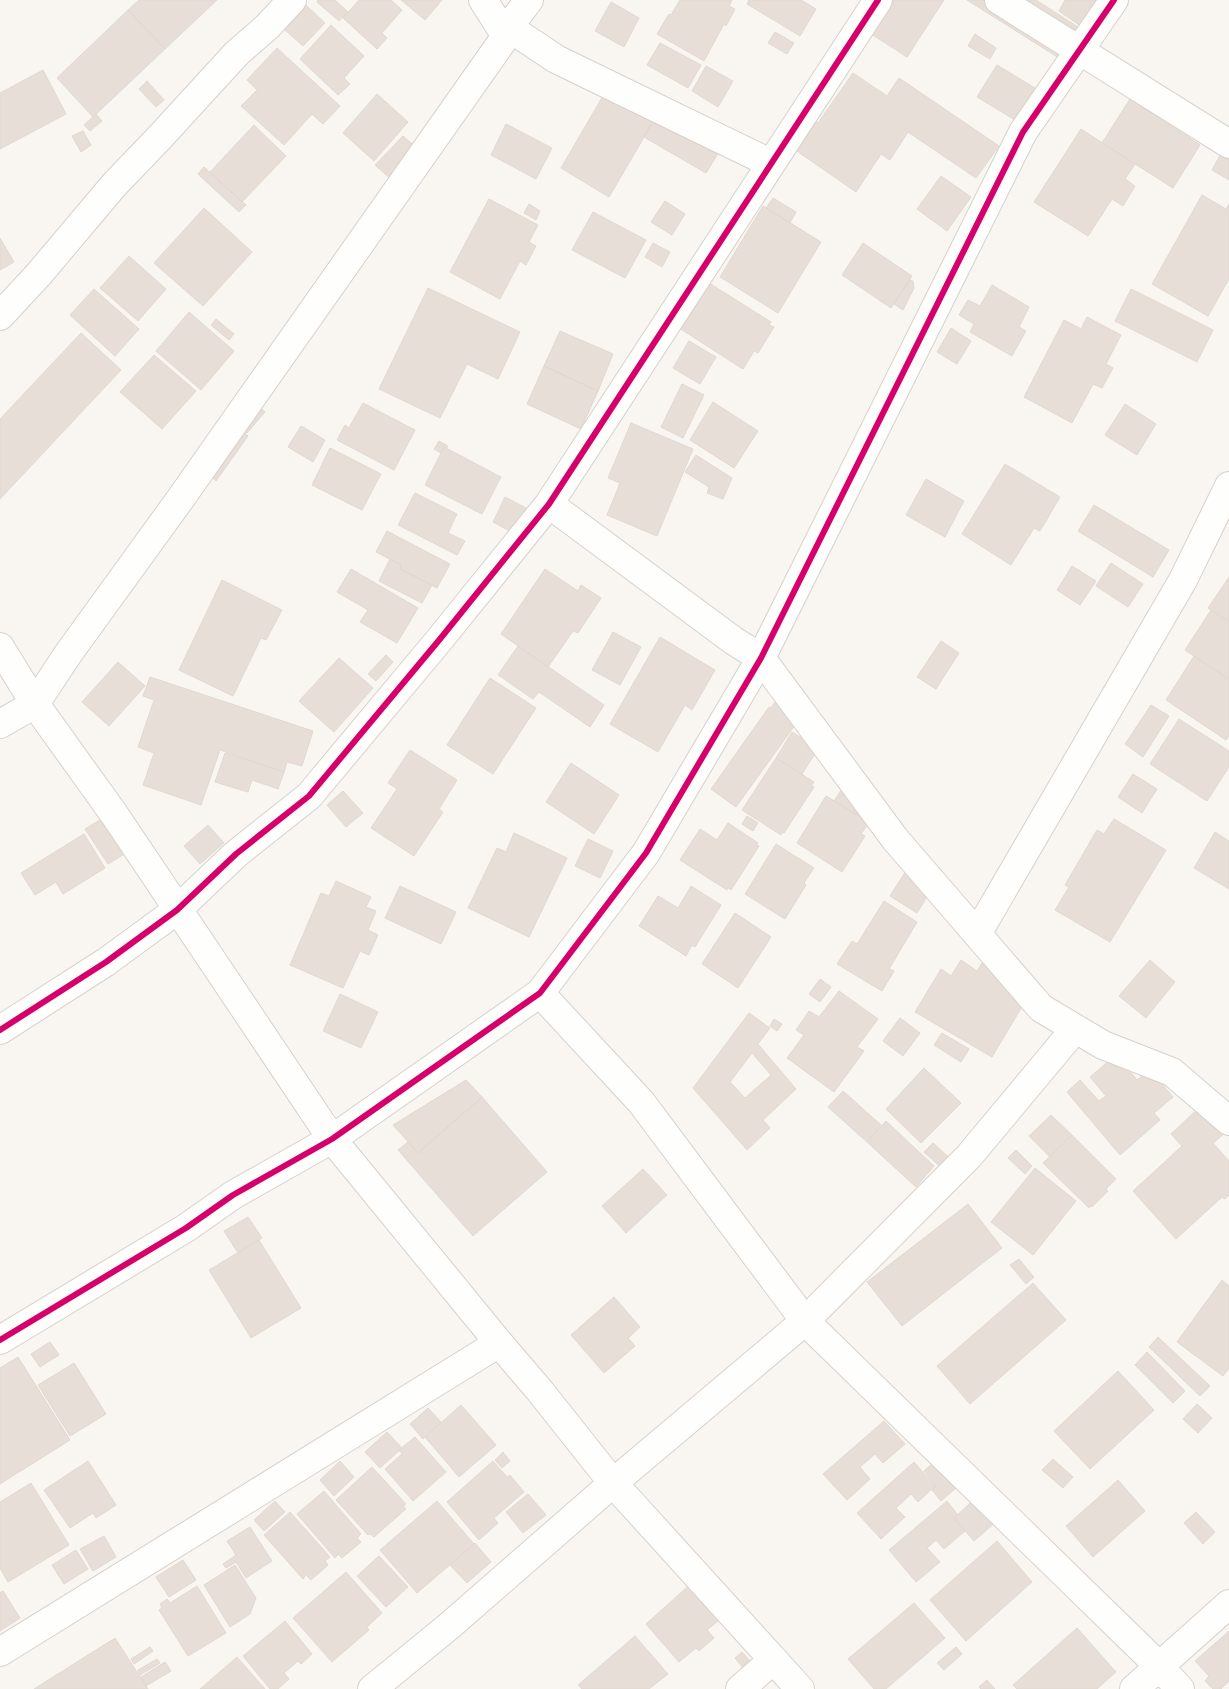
<svg xmlns="http://www.w3.org/2000/svg" width="1229" height="1689" font-family="'Exo 2',sans-serif">
<style>
.building{fill:#e6ded7;stroke:#e2d8d2;fill-rule:evenodd}
.lines{fill:none;stroke-linecap:round;stroke-linejoin:round}
.street-casing{stroke:#d7d1cb;stroke-width:30}
.street{stroke:#fefefd;stroke-width:28}
.cycleway-casing{stroke:#fffaf3;stroke-width:9}
.cycleway{stroke:#d6006c;stroke-width:6}
</style>
<rect width="100%" height="100%" fill="#f9f5f0"/>
<!-- building -->
<path class="building" d="M139,0H217L165,49L128,10Z
M318,0H335L348,12L339,21L317,2Z
M359,0H391L402,10L382,33L387,38L377,49L343,18Z
M401,0H442L425,20Z
M680,0H732L729,6L735,9L726,26L724,24L704,61L657,34L669,14L671,15Z
M749,0H801L816,9L800,36L747,4Z
M880,0H944L907,57L862,28Z
M967,0H1036L1078,27L1059,58Z
M1065,0H1103L1085,29L1059,11Z
M611,2L639,18L624,47L595,31Z
M306,5L325,23L303,46L284,29Z
M128,10L165,49L93,117L57,78Z
M331,25L364,56L344,78L350,84L338,95L300,59Z
M775,32L794,43L787,54L768,43Z
M975,34L996,48L990,59L968,46Z
M660,43L701,65L688,88L647,65Z
M277,48L340,106L323,124L312,114L284,145L241,106L257,90L247,80Z
M997,65L1035,88L1015,120L977,97Z
M706,66L733,81L718,107L692,91Z
M43,70L66,114L0,149V93Z
M853,73L887,96L899,78L999,146L976,178L908,132L890,160L881,154L856,192L794,149L814,119L818,123Z
M147,81L164,100L156,107L139,89Z
M377,94L408,122L374,161L343,133Z
M603,96L657,115L609,197L561,168Z
M1130,99L1200,145L1173,188L1102,143Z
M96,114L102,121L90,131L84,125Z
M657,115L719,152L706,173L644,137Z
M506,124L552,148L536,179L491,155Z
M254,125L286,156L242,202L210,172Z
M1081,129L1135,164L1125,179L1135,186L1123,206L1112,199L1088,236L1034,202Z
M83,131L91,145L81,152L72,136Z
M403,136L427,157L400,187L375,165Z
M1229,139V180L1212,170Z
M204,167L246,205L239,212L198,174Z
M941,176L971,197L947,231L917,209Z
M1202,195L1226,209L1229,204V279L1208,316L1152,284Z
M773,198L796,212L790,223L766,208Z
M489,199L538,225L529,242L536,246L526,265L520,261L500,299L450,272Z
M665,201L685,214L672,235L651,222Z
M529,204L540,211L536,220L524,213Z
M763,206L821,242L778,313L720,277Z
M204,208L252,252L203,306L154,263Z
M593,212L646,240L625,278L572,250Z
M0,238L14,262L0,270Z
M653,243L670,252L662,267L645,257Z
M863,243L912,276L891,308L842,275Z
M129,256L166,289L138,321L100,288Z
M910,280L913,281L914,288L903,310L894,304Z
M709,283L771,322L769,325L774,327L758,353L754,351L743,369L676,326Z
M992,285L1029,307L1019,327L1026,331L1012,356L970,332L974,324L959,315L968,300L980,306Z
M428,288L520,332L498,379L467,364L440,418L379,389Z
M94,289L139,329L115,356L70,315Z
M1131,289L1213,330L1197,362L1115,321Z
M189,312L234,351L201,390L156,351Z
M1087,317L1121,335L1106,364L1113,368L1102,388L1093,384L1072,423L1024,397L1064,320L1081,329Z
M216,319L234,334L229,340L211,325Z
M951,328L971,341L957,364L937,352Z
M560,331L613,354L598,391L544,366Z
M81,333L121,370L0,499V419Z
M689,341L716,357L700,384L673,368Z
M154,355L196,391L162,429L120,392Z
M544,366L598,391L581,429L527,404Z
M682,384L704,395L683,438L661,427Z
M246,395L265,412L247,433L228,416Z
M713,402L758,431L734,468L690,440Z
M363,403L415,430L394,470L337,440L345,425L349,428Z
M1125,404L1156,424L1137,455L1105,435Z
M230,420L248,436L216,481L193,459Z
M631,423L693,449L657,536L607,515L620,483L608,478Z
M301,426L325,440L313,462L288,447Z
M439,441L448,446L446,449L444,447L441,453L434,449Z
M444,447L501,477L482,514L425,485Z
M330,448L381,474L362,510L312,485Z
M696,455L732,478L723,499L707,493L709,487L685,472Z
M1005,464L1060,497L1040,531L1034,528L1011,565L962,534Z
M926,479L964,501L945,537L906,515Z
M415,493L457,514L448,533L465,541L457,555L398,525Z
M505,497L526,508L513,533L493,522Z
M1094,505L1169,550L1153,577L1078,531Z
M387,531L450,564L437,588L400,569L401,565L376,552Z
M390,559L401,565L400,569L432,585L422,603L379,581Z
M1111,563L1143,584L1128,607L1096,586Z
M1072,566L1096,581L1080,605L1057,590Z
M351,569L418,608L397,643L360,622L368,610L337,592Z
M545,569L578,591L581,585L601,598L578,633L573,631L548,667L501,634Z
M1229,577V622L1208,608Z
M222,580L282,610L266,640L261,638L233,696L179,670Z
M1211,610L1229,622V679L1185,650Z
M613,632L641,647L620,685L592,670Z
M660,637L715,670L692,710L685,705L658,752L610,724Z
M941,641L959,653L936,689L917,677Z
M518,646L604,705L590,727L539,692L533,699L498,675Z
M386,655L393,662L376,681L368,674Z
M1194,656L1229,679V736L1226,740L1166,700Z
M339,658L373,688L334,732L299,701Z
M118,662L145,686L109,726L82,702Z
M150,677L313,731L302,766L287,762L284,772L220,750L201,805L143,785L154,753L138,747L154,700L143,696Z
M490,678L536,708L493,774L447,745Z
M775,702L787,709L795,725L736,807L711,789L769,707L771,708Z
M1151,705L1169,716L1143,757L1125,744Z
M1179,719L1229,751V767L1207,801L1150,764Z
M792,732L818,749L802,774L776,758Z
M410,750L457,780L439,809L443,812L414,856L371,828L397,789L388,783Z
M225,753L284,772L278,789L252,780L248,792L215,782Z
M776,758L814,782L811,786L814,787L784,833L782,832L781,835L742,810Z
M571,763L619,795L594,834L546,802Z
M1133,774L1157,789L1142,813L1118,797Z
M842,789L864,803L857,815L834,801Z
M343,791L363,813L346,827L327,805Z
M826,796L869,822L861,834L865,836L842,872L797,843Z
M108,815L131,850L108,864L85,829Z
M747,816L758,823L753,831L742,824Z
M1114,819L1166,850L1110,942L1055,910L1069,887L1065,885L1097,830L1104,834Z
M728,823L758,843L756,845L759,846L731,890L728,888L727,890L680,860L700,829L717,840Z
M208,825L224,843L200,864L184,846Z
M1215,832L1229,841V889L1194,868Z
M514,833L567,858L529,937L468,908L497,848L506,852Z
M84,834L105,868L63,894L56,882L35,895L21,873Z
M588,839L613,851L600,878L575,866Z
M776,844L814,868L804,883L806,885L785,919L745,894Z
M906,871L933,887L917,913L890,896Z
M336,881L371,897L366,907L376,911L368,930L378,935L369,955L360,951L343,988L290,965L321,893L329,896Z
M400,886L456,912L441,944L385,918Z
M691,886L721,905L695,947L692,945L686,956L639,926L658,896L678,908Z
M884,901L917,922L889,969L894,971L882,991L837,964L852,941L857,944Z
M735,913L771,937L738,988L702,964Z
M961,960L977,971L982,963L1005,977L1000,984L1026,1000L992,1057L915,1012L941,969L951,976Z
M1150,960L1175,982L1146,1018L1119,996Z
M820,979L831,987L820,1002L809,994Z
M839,991L878,1019L857,1047L864,1051L834,1092L787,1058L804,1035L796,1030L809,1011L819,1017Z
M340,994L378,1012L361,1048L323,1031Z
M749,1013L770,1028L758,1044L796,1089L763,1120L770,1128L747,1150L693,1088ZM752,1053L771,1075L745,1098L730,1082Z
M900,1018L920,1033L903,1056L883,1041Z
M774,1019L782,1024L777,1031L770,1026Z
M942,1033L969,1049L961,1062L934,1045Z
M1110,1060L1116,1067L1122,1062L1137,1080L1150,1070L1173,1097L1154,1113L1160,1120L1120,1155L1067,1092L1080,1080L1099,1101L1106,1096L1090,1077Z
M924,1068L961,1103L921,1143L886,1109Z
M466,1080L482,1097L418,1153L393,1125Z
M843,1091L881,1125L867,1142L828,1107Z
M482,1097L547,1172L473,1236L398,1150L408,1142L418,1153Z
M1201,1106L1225,1133L1213,1143L1229,1161V1195L1225,1199L1222,1197L1176,1239L1133,1191L1182,1146L1171,1134Z
M1051,1115L1072,1135L1050,1157L1029,1136Z
M886,1121L934,1166L916,1187L867,1142Z
M1072,1135L1116,1179L1106,1189L1108,1191L1092,1207L1091,1205L1089,1208L1043,1163Z
M933,1143L953,1161L944,1170L924,1152Z
M1016,1150L1032,1166L1025,1174L1008,1158Z
M1035,1168L1076,1201L1033,1255L991,1222Z
M643,1169L667,1195L626,1233L602,1206Z
M968,1204L1002,1248L902,1326L867,1282Z
M248,1217L262,1238L238,1253L224,1231Z
M259,1240L301,1308L251,1338L209,1270Z
M1019,1259L1034,1277L1026,1284L1010,1265Z
M1222,1280L1229,1286V1368L1223,1376L1177,1342Z
M1033,1283L1066,1320L970,1404L937,1366Z
M614,1297L640,1327L628,1338L635,1346L604,1373L571,1335Z
M1158,1337L1210,1386L1200,1396L1149,1347Z
M50,1342L59,1355L40,1367L31,1354Z
M1147,1352L1185,1391L1173,1403L1135,1365Z
M18,1357L70,1440L0,1484V1368Z
M74,1363L106,1414L70,1436L38,1385Z
M1118,1371L1154,1410L1090,1469L1054,1431Z
M1197,1404L1212,1418L1198,1433L1183,1419Z
M461,1405L496,1445L459,1477L425,1437Z
M428,1408L441,1422L423,1439L410,1424Z
M884,1421L905,1444L883,1463L875,1454L860,1467L870,1479L847,1500L823,1474Z
M387,1432L402,1448L380,1468L365,1452Z
M415,1437L446,1472L413,1501L385,1469L402,1454L399,1450Z
M503,1452L510,1461L502,1468L495,1460Z
M943,1454L965,1480L941,1501L932,1490L936,1486L924,1471Z
M1053,1459L1073,1477L1063,1488L1042,1470Z
M88,1461L116,1505L96,1518L93,1513L70,1528L44,1490Z
M340,1461L354,1477L334,1496L320,1480Z
M493,1461L507,1477L510,1475L524,1492L494,1518L498,1523L479,1540L447,1502Z
M914,1462L935,1486L918,1502L911,1494L896,1508L905,1517L881,1539L857,1513Z
M372,1467L406,1504L403,1506L406,1509L374,1537L370,1534L368,1535L336,1500Z
M1118,1480L1145,1511L1093,1557L1066,1526Z
M31,1483L69,1545L8,1582L0,1568V1502Z
M324,1491L361,1534L357,1538L361,1542L342,1558L338,1554L335,1558L297,1514Z
M528,1494L546,1515L523,1533L506,1512Z
M977,1497L997,1521L974,1541L954,1518Z
M275,1501L285,1512L264,1531L254,1520Z
M437,1501L474,1544L417,1593L380,1550Z
M947,1501L958,1515L954,1518L965,1531L944,1549L936,1540L927,1548L940,1562L916,1582L889,1550Z
M290,1512L330,1557L325,1561L328,1565L311,1580L306,1575L303,1579L264,1535Z
M1196,1512L1215,1532L1203,1544L1184,1523Z
M250,1527L272,1561L246,1578L236,1562L226,1568L223,1564L236,1555L227,1541Z
M104,1536L116,1557L93,1571L80,1549Z
M997,1541L1032,1582L966,1641L930,1600Z
M475,1543L491,1562L467,1583L450,1565Z
M76,1550L88,1569L64,1584L52,1565Z
M379,1556L408,1587L386,1607L357,1576Z
M183,1560L196,1580L169,1597L156,1577Z
M235,1565L256,1598L250,1614L230,1627L204,1585Z
M346,1572L382,1613L367,1627L369,1630L332,1662L293,1618Z
M694,1581L724,1616L707,1630L714,1638L699,1651L696,1648L679,1662L646,1624Z
M197,1586L226,1633L188,1656L159,1610L162,1608L160,1604L167,1599L170,1603Z
M3,1591L20,1618L0,1631V1593Z
M914,1603L945,1638L886,1689H874L848,1659Z
M285,1621L312,1654L301,1664L298,1661L284,1673L289,1679L278,1689H270L243,1656Z
M1077,1628L1116,1672L1097,1689H1017L1013,1685Z
M1229,1631V1681L1221,1689H1213L1205,1681L1209,1676L1195,1661Z
M635,1636L668,1674L649,1689H582L578,1685Z
M115,1638L148,1689H34Z
M150,1647L153,1651L134,1664L131,1659Z
M956,1647L962,1654L944,1670L937,1663Z
M742,1652L752,1663L744,1669L735,1658Z
M237,1657L265,1689H200Z
M157,1659L160,1663L140,1675L138,1670Z
M165,1662L171,1671L146,1686L141,1677Z
M987,1680L995,1689H981L979,1687Z"/>
<g class="lines">
<defs>
<path id="street" d="M483,0L504,33
M999,0L1229,144
M511,29L556,59L770,163
M504,33L529,0
M0,316L39,274L114,185L161,136L237,53L267,27L292,0
M549,504L734,641L761,658L895,839L1041,1008L1103,1045L1172,1072L1229,1121
M0,647L35,704L68,654L181,498L511,29
M0,724L35,704L114,814L332,1139L499,1343
M977,934L1183,580L1229,486
M540,993L641,1102L805,1321L1160,1667L1180,1689
M0,1030L106,962L177,910L236,854L309,796L440,639L549,504L878,0
M0,1340L186,1228L233,1195L332,1139L540,993L646,853L761,658L1023,132L1114,0
M0,1652L499,1343L540,1391L613,1483L800,1689
M372,1689L448,1627L613,1483L805,1321L969,1156L1075,1029
M740,1689L773,1660
M1134,1689L1229,1604"/>
</defs>
<!-- street casing -->
<use href="#street" class="street-casing"/>
<!-- street -->
<use href="#street" class="street"/>
<defs>
<path id="cycleway" d="M0,1030L106,962L177,910L236,854L309,796L440,639L549,504L878,0
M0,1340L186,1228L233,1195L332,1139L540,993L646,853L761,658L1023,132L1114,0"/>
</defs>
<!-- cycleway casing -->
<use href="#cycleway" class="cycleway-casing"/>
<!-- cycleway -->
<use href="#cycleway" class="cycleway"/>
</g>
</svg>
